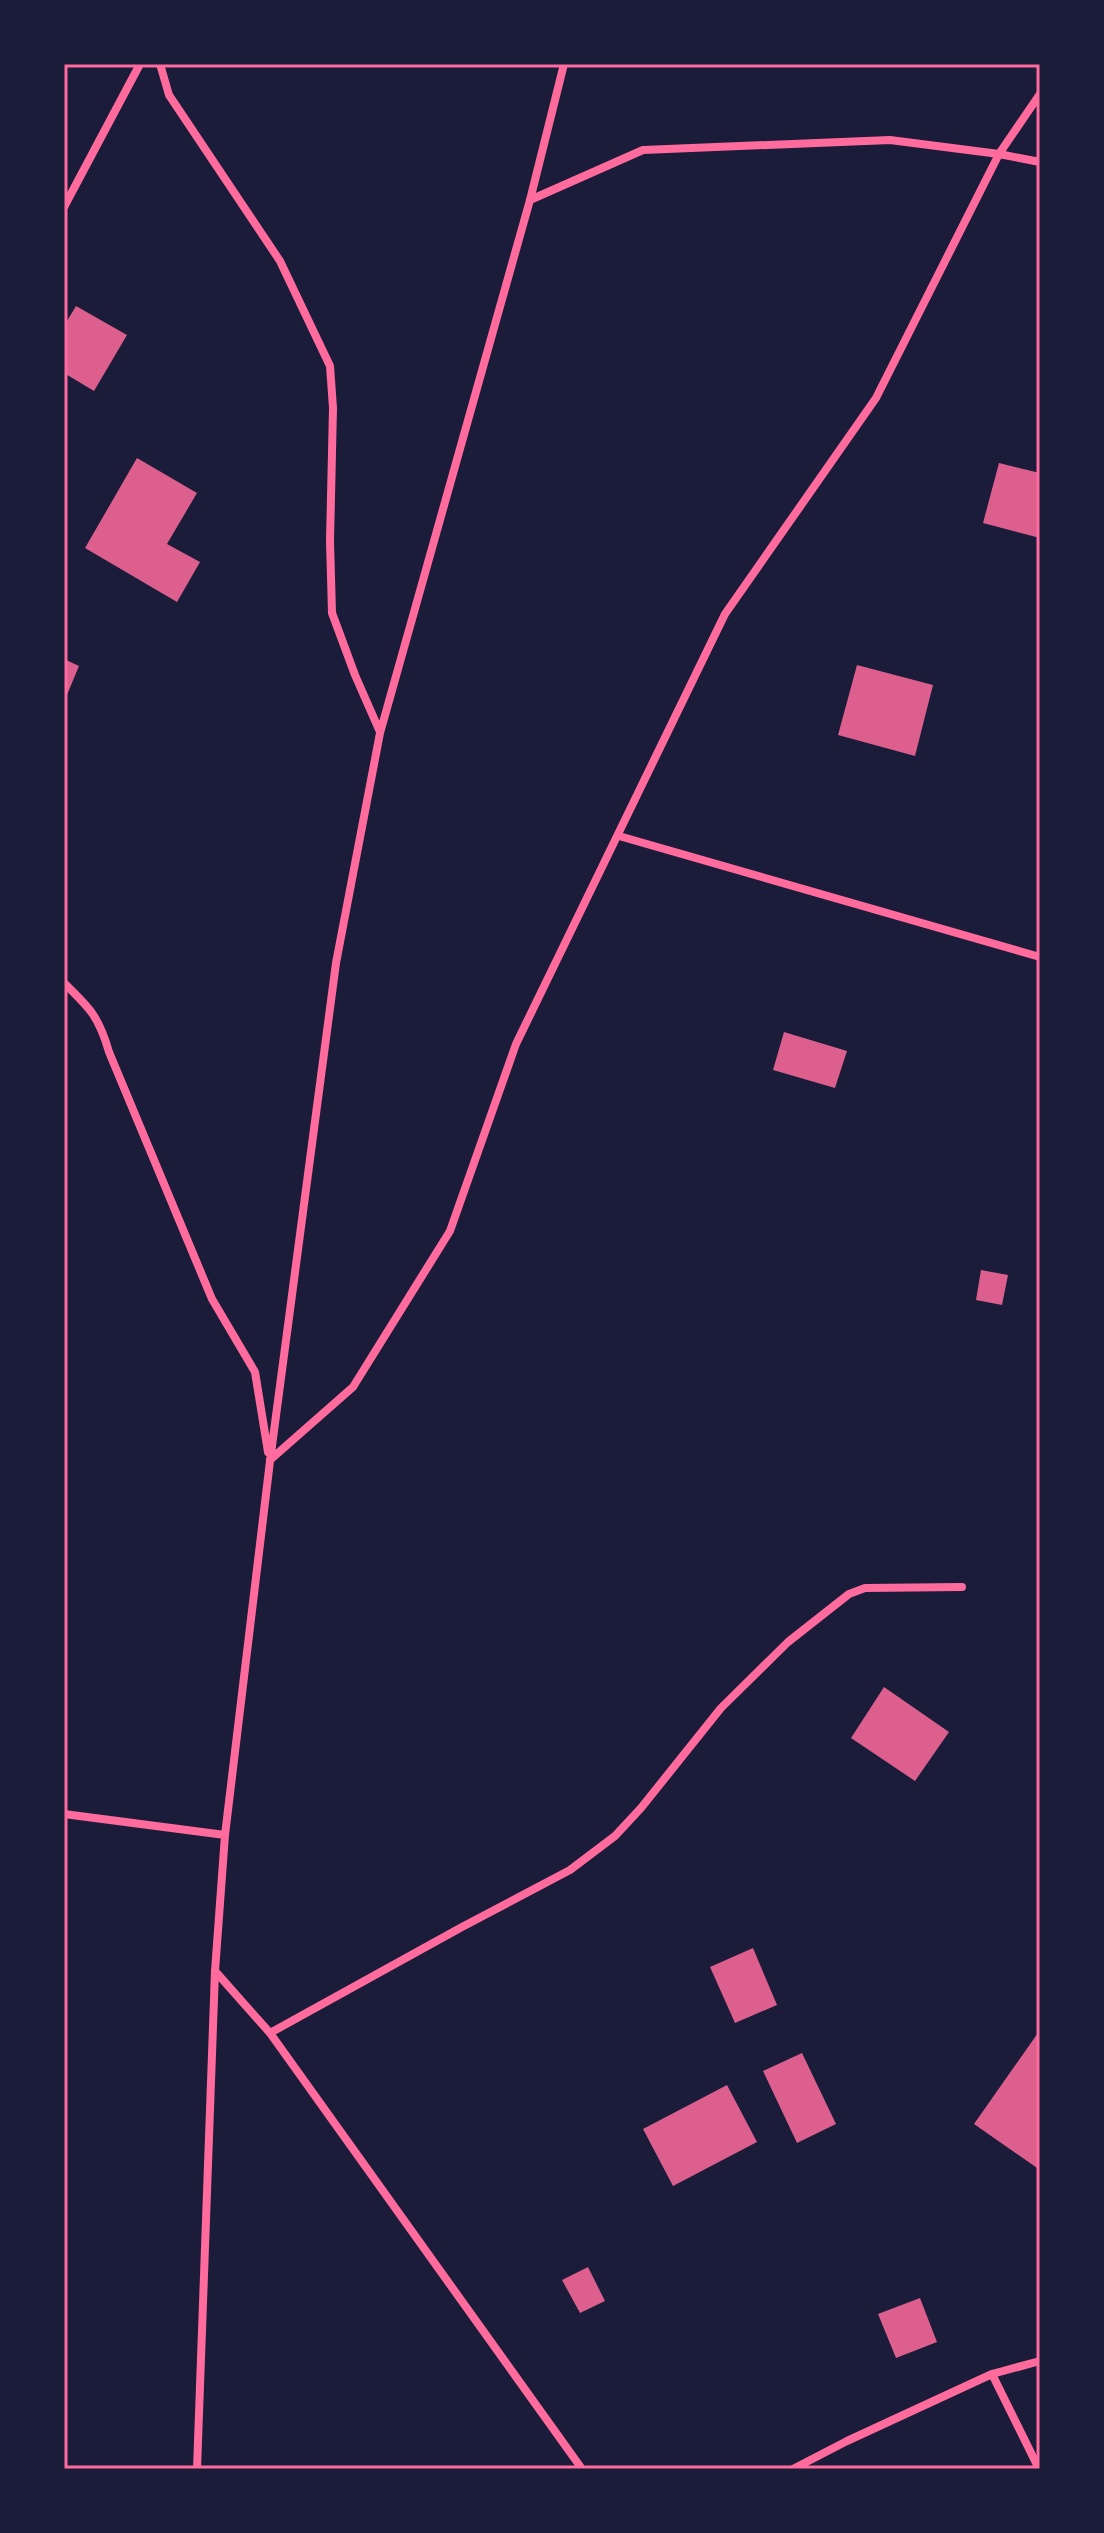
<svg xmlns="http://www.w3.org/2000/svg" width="1104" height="2533" font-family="Mulish,sans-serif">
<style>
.building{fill:#dd5f8e}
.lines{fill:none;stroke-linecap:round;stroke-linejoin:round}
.minor{stroke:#ff6b9d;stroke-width:8}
.neatline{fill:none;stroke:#ff6b9d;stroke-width:3}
</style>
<rect width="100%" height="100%" fill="#1b1b3a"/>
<!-- building -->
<path class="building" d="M76,306L127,335L94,391L64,373V326Z
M137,458L197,493L167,544L200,562L177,602L85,548Z
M999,463L1040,473V538L983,523Z
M64,659L79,666L64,702Z
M857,665L933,685L915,756L838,735Z
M784,1032L847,1051L835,1088L773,1070Z
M981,1270L1008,1275L1002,1305L976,1300Z
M884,1687L949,1732L915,1781L851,1738Z
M753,1948L777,2005L735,2023L710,1967Z
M1040,2030V2170L974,2124Z
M802,2053L836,2124L797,2143L763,2071Z
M727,2085L757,2142L673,2186L643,2129Z
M588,2267L605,2301L580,2313L562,2280Z
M920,2298L937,2342L896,2358L878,2314Z"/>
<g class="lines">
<!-- minor -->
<path class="minor" d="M160,64L169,95L280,261L330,366L333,408L330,541L332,613L355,675L380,732
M1040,94L999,154L1040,162
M64,207L140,64
M619,836L1040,957
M64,983C90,1008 99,1017 109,1052L212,1299L255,1372L268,1452
M270,1460L353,1387L450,1231L516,1044L725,614L876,398L999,154L890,140L643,150L530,200
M64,1814L225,1835
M215,1971L270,2033L582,2469
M270,2033L462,1927L570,1870L615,1836L641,1808L721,1708L788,1642L849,1594L865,1588L962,1587
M992,2374L1039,2469
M197,2469L215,1971L225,1835L270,1461L336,963L380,733L530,200L564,64
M793,2469L847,2441L992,2374L1040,2361"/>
</g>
<!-- border -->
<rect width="1104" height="2533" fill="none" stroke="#1b1b3a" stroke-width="132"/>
<rect x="66" y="66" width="972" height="2401" class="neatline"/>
</svg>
